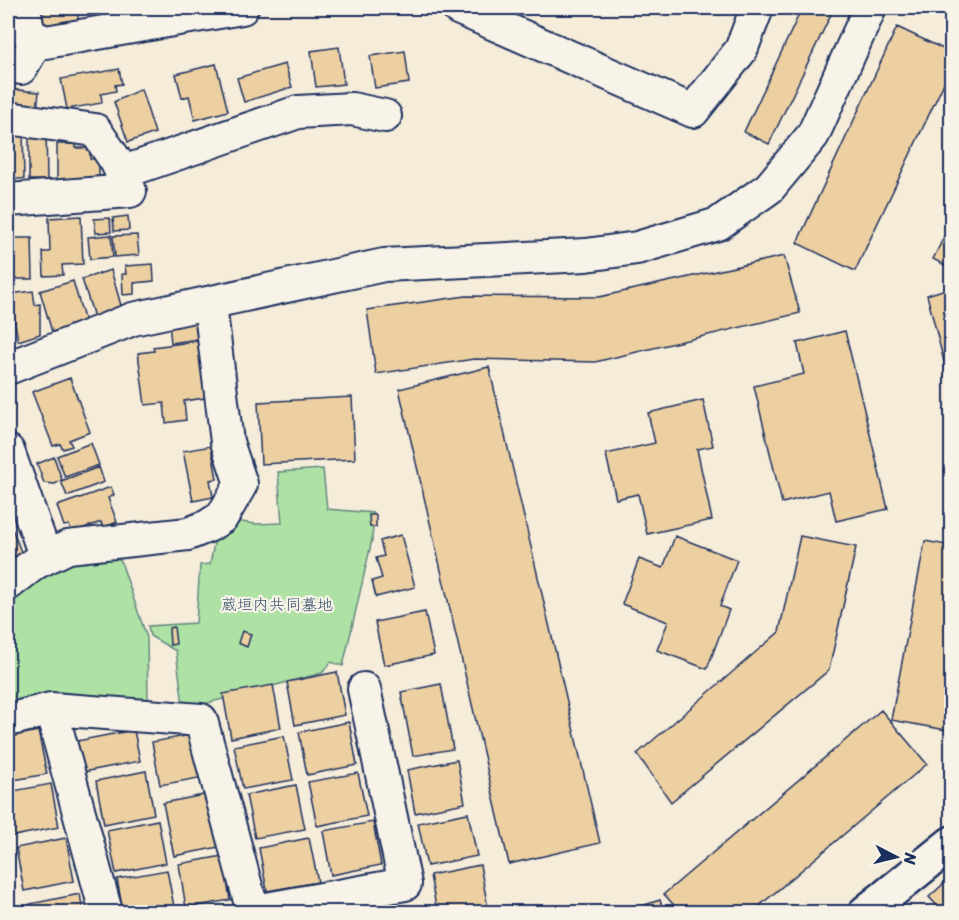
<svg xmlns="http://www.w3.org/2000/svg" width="959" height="920" font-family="Sriracha,'Klee One',sans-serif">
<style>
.green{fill:#ade2a4;stroke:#648881;stroke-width:1.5}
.building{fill:#edd0a1;stroke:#1b2f5e;stroke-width:1.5}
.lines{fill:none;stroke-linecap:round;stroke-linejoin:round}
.minor-casing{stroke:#1b2f5e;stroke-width:36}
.tertiary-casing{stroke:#1b2f5e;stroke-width:38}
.minor{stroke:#f7f3e8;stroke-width:32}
.tertiary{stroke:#f7f3e8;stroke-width:33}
.labels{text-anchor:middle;stroke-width:4.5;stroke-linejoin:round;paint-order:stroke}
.park-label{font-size:16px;fill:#38536c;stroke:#f7f3e8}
</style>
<rect width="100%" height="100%" fill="#f5ecda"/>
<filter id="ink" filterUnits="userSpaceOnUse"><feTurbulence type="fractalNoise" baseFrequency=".0167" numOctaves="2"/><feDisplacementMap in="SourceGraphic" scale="12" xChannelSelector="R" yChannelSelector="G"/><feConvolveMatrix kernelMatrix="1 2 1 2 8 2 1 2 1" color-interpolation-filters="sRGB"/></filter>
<g filter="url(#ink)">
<!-- green -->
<path class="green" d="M323,469L327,509L374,513L372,540L343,666L331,662L322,673L196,706L183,705L176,651L150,636L148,626L196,623L200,565L210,564L217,529L226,520L256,524L282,523L278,472Z
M118,553L147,638L148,703L60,692L8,707V593L47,569Z"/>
<!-- building -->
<path class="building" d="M41,8H77L79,26L44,31Z
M87,8H114L115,21L89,24Z
M802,8H834L769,144L744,132Z
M897,27L952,53V66L855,271L797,243Z
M339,47L344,84L316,87L311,51Z
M405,51L409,83L375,88L370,56Z
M216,64L228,111L195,120L189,96L182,98L176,74Z
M285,64L292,87L244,102L237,78Z
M119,69L122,84L115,85L116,91L101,94L102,103L67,109L61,79Z
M8,89L39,92L37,109L8,108Z
M141,89L155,133L128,142L114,102Z
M8,130H23L24,179H9Z
M29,130H46L47,180H29Z
M57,144H76V148H90V159H99V181L57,182Z
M81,216L83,264L62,265L63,275L44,276L43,252H50L49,218Z
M128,216L129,230L114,231L113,218Z
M110,218L111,232L96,233L94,219Z
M952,221V269L933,259Z
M111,235L113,257L90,259L88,237Z
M137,235L139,255L115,257L113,236Z
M11,238H32L33,279H12Z
M784,256L800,313L595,362L474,359L376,374L367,310L466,296L599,297Z
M153,264L154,281L134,283V294L123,295L122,274H126L125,266Z
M111,270L122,309L94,317L82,279Z
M73,281L85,322L52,332L40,291Z
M952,287V393L927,295Z
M33,291L35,305L40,304V334L18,341L10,294Z
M196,320L198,339L171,343L169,323Z
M845,331L888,509L836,521L829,491L782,503L754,386L804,374L797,343Z
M198,341L205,398L184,401L186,420L166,423L164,403L145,405L138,353L154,351L153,347Z
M489,367L600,843L509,864L399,389Z
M70,378L90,432L69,440L72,446L63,449L60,444L53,446L32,392Z
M352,397L355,459L261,464L258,402Z
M703,400L713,446L697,449L712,520L647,534L638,494L616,499L606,454L655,443L648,413Z
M91,443L99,465L65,477L57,456Z
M211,446L217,479L210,480L213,497L193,501L183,451Z
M54,457L62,480L55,484L44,483L37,464Z
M99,467L104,482L67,496L61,481Z
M111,487L114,495L108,498L117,522L103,528L101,522L72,532L69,525L64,526L57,506Z
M369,515H376V527H370Z
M13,531L23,557L8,563V533Z
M401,535L415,587L376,597L372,581L382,578L376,558L384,556L380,541Z
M675,536L737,560L720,606L729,610L707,669L657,650L668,622L622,604L639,559L663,568Z
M800,536L856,547L829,670L671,802L637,754L779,632Z
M925,541L952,546V731L891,720Z
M425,612L434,655L384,665L375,622Z
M174,627L176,644L170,645L169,628Z
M242,631L251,634L247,647L238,643Z
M337,672L345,715L295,725L287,682Z
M441,684L453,749L413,756L401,692Z
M273,685L281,728L231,738L223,694Z
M881,710L927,764L752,912H680L664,894Z
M349,722L357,765L307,775L299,732Z
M134,730L140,761L83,772L77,741Z
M38,731L47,774L8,781V737Z
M191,735L199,778L160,785L152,742Z
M284,736L293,780L243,789L234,746Z
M457,760L465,803L415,813L407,770Z
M146,771L154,814L104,824L96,781Z
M358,773L367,816L317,826L308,782Z
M51,784L59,827L9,837L8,792Z
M296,785L305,829L255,838L246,795Z
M209,794L219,847L174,856L163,803Z
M468,813L477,856L427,866L418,823Z
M158,820L166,863L116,873L107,830Z
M373,822L381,865L331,875L323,831Z
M66,838L74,881L24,891L16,848Z
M309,838L318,882L267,891L259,848Z
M223,856L230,900L186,908L179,864Z
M8,862L14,895L8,896Z
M480,865L488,908L464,912H437L430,875Z
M167,870L175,912H123L117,879Z
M951,877L952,912H943L929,897Z
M80,894L83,912H31L30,904Z
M389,900L391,912H339V909Z
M660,900L664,912H623Z"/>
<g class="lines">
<defs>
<path id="minor" d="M24,8L29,35L46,42L242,8
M458,8L693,111L741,50L757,8
M8,66L21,68L38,39
M8,118L95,130L116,161L130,191L8,200
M121,173L298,112L352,109L385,116
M8,368L133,319L384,265L586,255L637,248L718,224L769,188L813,135L870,8
M8,451L41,544
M8,584L35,563L68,547L188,534L208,526L222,517L241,484L227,442L210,305
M51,709L106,912
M8,720L51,709L201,720L253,912
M250,912L405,884L364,689"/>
<path id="tertiary" d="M866,912L952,843"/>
</defs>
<!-- minor casing -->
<use href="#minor" class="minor-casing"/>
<!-- tertiary casing -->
<use href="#tertiary" class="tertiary-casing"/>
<!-- minor -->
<use href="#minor" class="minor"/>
<!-- tertiary -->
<use href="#tertiary" class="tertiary"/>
</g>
</g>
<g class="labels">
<!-- park labels -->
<g class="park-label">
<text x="277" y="610">蔵垣内共同墓地</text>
</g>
</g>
<!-- margin -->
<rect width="959" height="920" fill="none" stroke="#f7f3e8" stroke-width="30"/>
<rect x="15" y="15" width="929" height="890" fill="none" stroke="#1b2f5e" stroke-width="2" filter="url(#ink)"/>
<!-- north arrow -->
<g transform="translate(896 857) rotate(97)" stroke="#f7f3e8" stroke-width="4.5" paint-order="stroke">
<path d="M0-4.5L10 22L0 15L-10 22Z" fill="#1b2f5e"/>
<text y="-9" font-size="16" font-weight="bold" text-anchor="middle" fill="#1b2f5e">N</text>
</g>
</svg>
